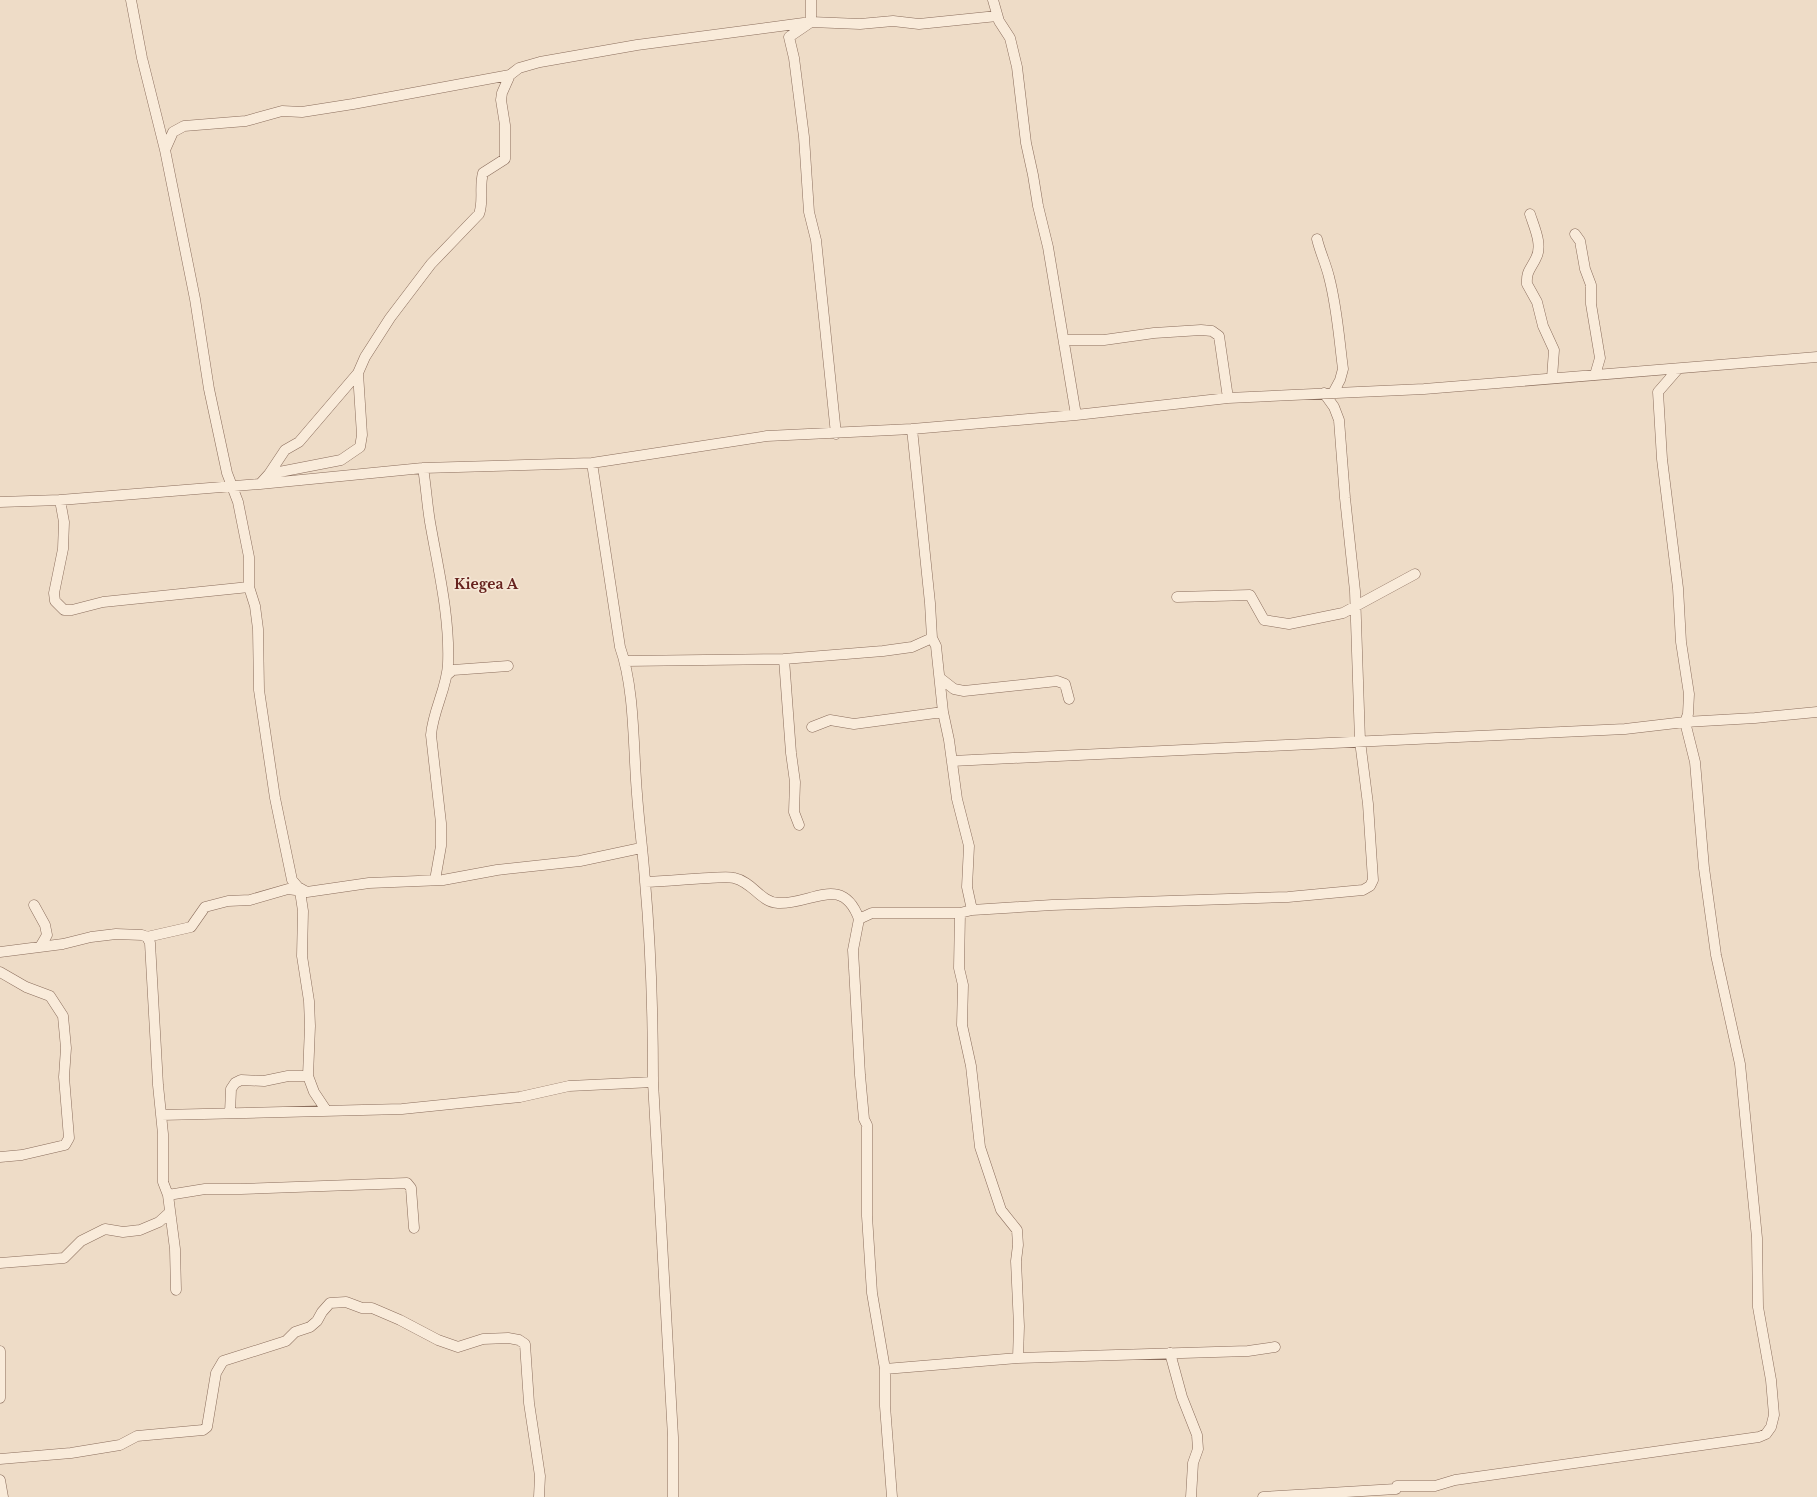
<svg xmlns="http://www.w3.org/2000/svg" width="1817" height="1497" font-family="'Libre Baskerville',serif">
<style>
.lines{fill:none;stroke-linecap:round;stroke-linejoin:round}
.minor-casing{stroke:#8a6d5c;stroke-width:11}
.minor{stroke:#f9ebda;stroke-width:10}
.labels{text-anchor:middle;stroke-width:3;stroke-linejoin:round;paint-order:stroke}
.quarter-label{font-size:14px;font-weight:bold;fill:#67231f;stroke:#f6e8d7}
</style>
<rect width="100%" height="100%" fill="#eedcc7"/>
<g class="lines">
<defs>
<path id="minor" d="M131,0L142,58L165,150L195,299L209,389L227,473L238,502L249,557V587L255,606L258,629L259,690L275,798L292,880L298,887L307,892L369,883L443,880L497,870L580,861L641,848
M811,0V22L789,37L794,58L804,137L809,212L816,240L836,434
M993,0L999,21L1010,38L1017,67L1026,143L1033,175L1038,206L1048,247L1076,415
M165,150L173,132L184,126L246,121L282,111L302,112L353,104L510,75L519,68L540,62L637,45L811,22L860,24L893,21L919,24L997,16
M1530,214C1534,227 1543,245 1536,258C1531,269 1526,271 1527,284L1537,302L1543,326L1554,350L1552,378
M1575,234L1580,241L1585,269L1591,285V304L1600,358L1595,375
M1317,239C1320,252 1326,264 1329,277C1337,307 1339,338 1343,369L1340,380L1333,393
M1064,340H1104L1154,333L1201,330L1212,331L1219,336L1228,398
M1678,369L1658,392L1662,459L1678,588L1681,642L1689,694L1688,714L1685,722L1755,718L1817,712
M912,429L930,603L932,638L936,646L943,712L949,740L957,799L969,846L967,887L972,910L960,913L959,968L963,985L962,1025L971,1066L980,1147L1001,1210L1017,1230L1018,1245L1016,1261L1019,1326L1018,1358
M592,463L620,647C635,689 633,748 637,794C639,823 643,852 645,881C651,948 653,1015 653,1082L673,1437V1497
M423,468C426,486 427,504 430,522C438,568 450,617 448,664C447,688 433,710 431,735L441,823V846L435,880
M269,474L285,450L299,442L358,373
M260,484L269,474L341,460L360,447L362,435L358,373L365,357L390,318L431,264L479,214C484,201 479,187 483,173L505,159V125L501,100L502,93L510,75
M60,500L64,522L63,549L54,593L55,601L64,610H72L103,602L249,587
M0,502L60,500L260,484L423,468L592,463L767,436L912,429L1076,415L1228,398L1424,389L1817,357
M1177,597L1250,595L1264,620L1289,624L1343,613L1415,574
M784,659L883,651L912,647L932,638
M625,661L784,659L791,753L795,782L794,812L799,825
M447,675L453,670L508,666
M940,678L954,689L964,691L1057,681L1065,684L1069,699
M812,727L830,720L854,724L943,712
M952,761L1625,729L1685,722L1695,762L1704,868L1716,955L1740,1064L1757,1238L1758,1307L1771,1380L1774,1415L1771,1427L1766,1434L1759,1437L1455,1480L1435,1486H1397L1396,1489L1263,1497
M645,882C667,881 688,879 709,878C717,878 727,876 734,878C753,882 760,902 778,903C811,905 842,873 859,919
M300,891L303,911L302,956L309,1001L310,1026L308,1076L314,1092L326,1110
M34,905L45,925L47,935L40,947
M972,910L1052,905L1288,897L1363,890L1370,886L1373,880L1368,804L1360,741L1355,591L1345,498L1339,420L1334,407L1324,393
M147,937L191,927L205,907L228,901L250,900L288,889L303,891
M0,952L63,944L91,937L116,934L142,935L147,937L150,943L158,1085L163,1134V1182L168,1195L175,1249L176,1290
M0,972L26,987L50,996L63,1016L66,1048L64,1077L69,1138L65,1145L22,1155L0,1157
M230,1113L231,1089L235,1083L241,1080L264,1081L288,1076H308
M161,1115L402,1109L520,1097L569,1086L653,1082
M168,1195L205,1189H241L407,1183L411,1188L414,1228
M0,1263L64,1258L81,1241L105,1229L123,1232L140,1230L159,1222L170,1212
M0,1351V1398
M1170,1353L1182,1397L1197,1435L1198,1449L1193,1463L1191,1497
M885,1369L1018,1358L1248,1351L1275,1347
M0,1459L71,1453L120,1445L137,1436L203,1430L207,1427L216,1373L223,1361L286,1341L295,1332L310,1327L317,1321L322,1312L330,1303L346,1302L362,1308H372L400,1320L438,1340L458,1347L483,1339L508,1338L519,1340L525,1344L529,1403L540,1476L539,1497
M0,1480L3,1497
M892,1497L885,1406V1369L872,1293L867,1216V1125L864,1119L860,1075L853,950L859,919L872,913H960"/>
</defs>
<!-- minor casing -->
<use href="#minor" class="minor-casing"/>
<!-- minor -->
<use href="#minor" class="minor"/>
</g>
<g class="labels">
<!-- quarter labels -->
<g class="quarter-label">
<text x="486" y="589">Kiegea A</text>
</g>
</g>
</svg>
